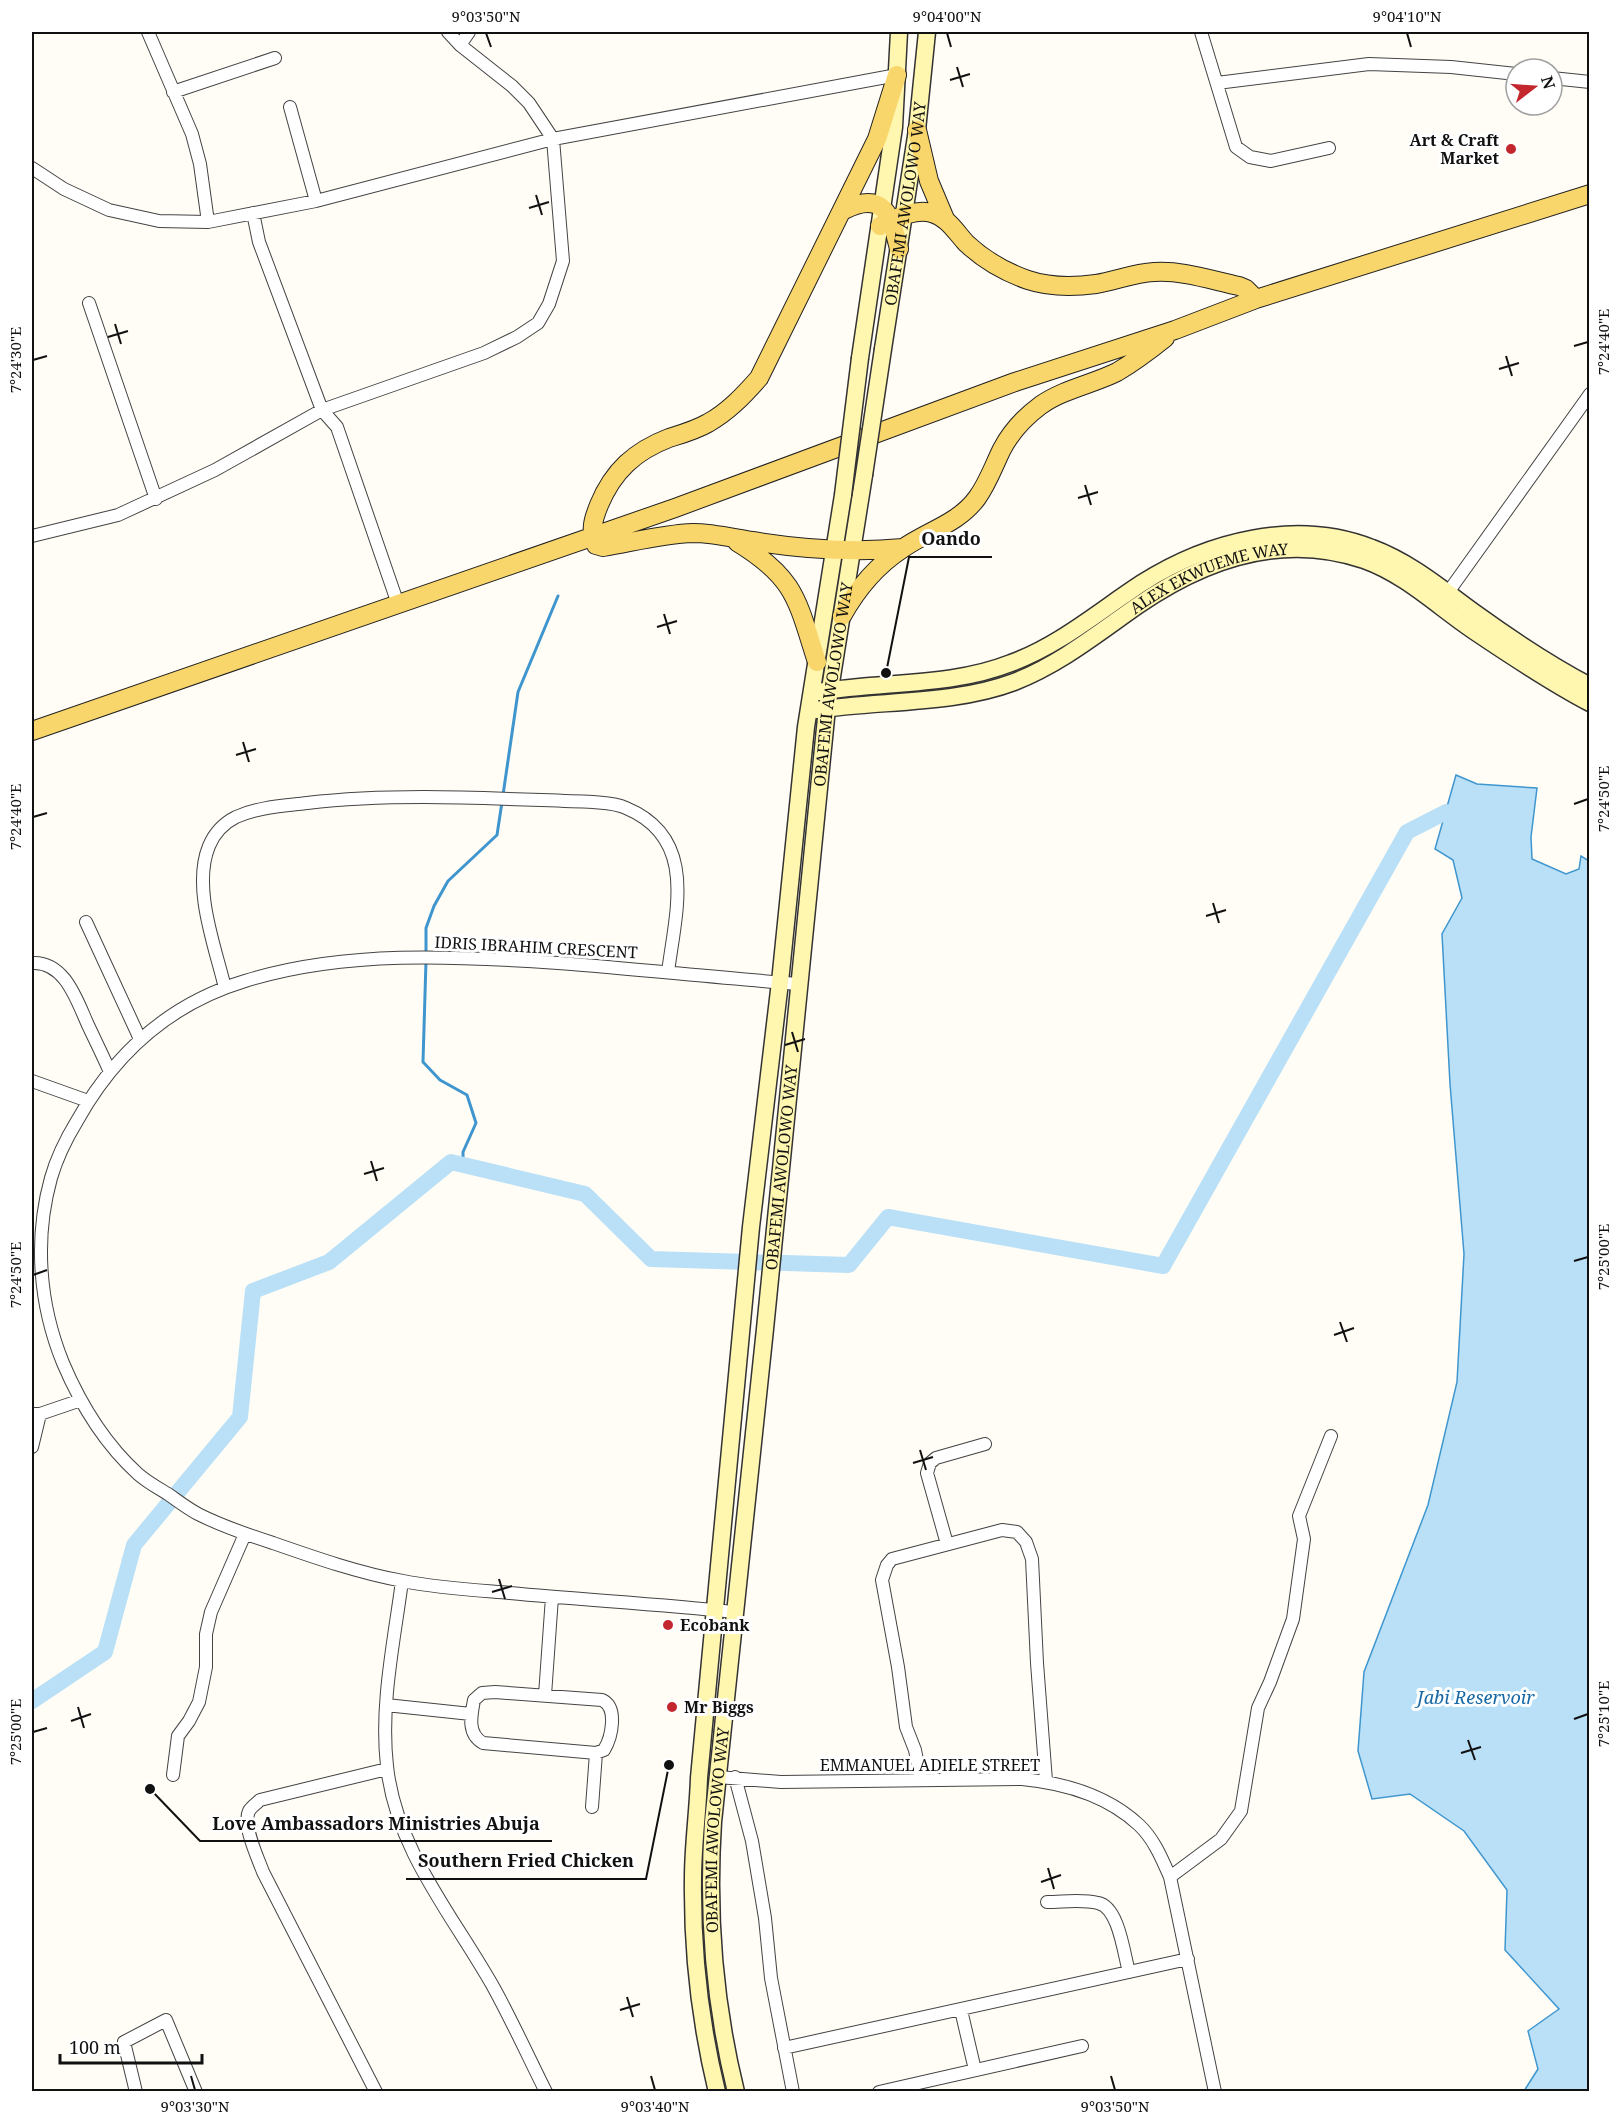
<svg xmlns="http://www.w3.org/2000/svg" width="1621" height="2123" font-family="'Noto Serif',serif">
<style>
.water{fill:#b9e0f7;stroke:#3f96cf;stroke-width:1.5}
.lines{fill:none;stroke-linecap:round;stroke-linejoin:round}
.stream{stroke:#3f96cf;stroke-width:3}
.river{stroke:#b9e0f7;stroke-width:16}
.street-casing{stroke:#444;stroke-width:14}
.secondary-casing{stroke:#333;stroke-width:19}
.primary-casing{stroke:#222;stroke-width:20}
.street{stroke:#fff;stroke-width:12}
.secondary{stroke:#fff6b0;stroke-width:16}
.primary{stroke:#f9d66b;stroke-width:18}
.secondary-bridge-casing{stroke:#333;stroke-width:19;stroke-linecap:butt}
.secondary-bridge{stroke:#fff6b0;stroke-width:16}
.ticks{fill:none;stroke:#111;stroke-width:2}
.poi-dot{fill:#c4262e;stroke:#fff;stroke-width:2}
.labels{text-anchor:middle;stroke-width:6;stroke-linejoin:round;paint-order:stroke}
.poi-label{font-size:16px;font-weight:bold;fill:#111;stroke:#fff;text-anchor:start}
.street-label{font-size:16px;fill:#111;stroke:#fff}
.water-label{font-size:18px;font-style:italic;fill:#1768a6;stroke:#fff}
.leader{fill:none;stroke:#111;stroke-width:2}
.callout-dot{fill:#111;stroke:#fff;stroke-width:2}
.callout-label{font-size:18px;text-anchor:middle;font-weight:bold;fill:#111;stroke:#fff;stroke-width:6;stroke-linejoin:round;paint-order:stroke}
.neatline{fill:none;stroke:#111;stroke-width:2}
.ticks-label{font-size:15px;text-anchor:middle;fill:#111}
</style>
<rect width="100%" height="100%" fill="#fffdf5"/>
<!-- water -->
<path class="water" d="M1456,775L1477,784L1537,788L1531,837L1532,859L1566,874L1579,869L1581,856L1589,861V2091H1524L1538,2069L1528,2031L1559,2009L1505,1950L1507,1890L1464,1831L1410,1794L1372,1799L1358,1751L1364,1672L1428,1505L1457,1382L1464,1254L1450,1084L1442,934L1462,898L1453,860L1435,849Z"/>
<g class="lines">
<!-- stream -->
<path class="stream" d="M503,795L518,692L558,596
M426,954V928L434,906L448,881L497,835L502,802
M426,961L423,1062L440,1080L467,1095L476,1123L463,1152V1165"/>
<!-- river -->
<path class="river" d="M32,1701L105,1652L134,1545L240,1417L253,1291L329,1262L451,1162L585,1194L651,1259L849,1265L888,1217L1163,1266L1407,832L1446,812"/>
<defs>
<path id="street" d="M148,32L192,134L200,164L208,222
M1201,32L1236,147L1250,157L1271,161L1329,148
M460,45L469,32
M1552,78L1590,82
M1217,83L1369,64L1451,67L1516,74
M173,92L275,58
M290,107L316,201
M32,168L64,189L109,210L159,221L208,222L316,201L553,139L897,75
M253,213L259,242L322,410L337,427L398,604
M89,303L156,499
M32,536L118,515L215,470L322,410L484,353L517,337L538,323L549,304L563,261L553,139L529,103L512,86L460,45L448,32
M1444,598L1590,394
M86,922L140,1039
M32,963C65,961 77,1001 88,1025C95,1040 103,1056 110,1072
M225,988C215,946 192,887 209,846C214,834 224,823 236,817C258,807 283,806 307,803C402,792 498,799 593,802C604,803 616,803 626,808C698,838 676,910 668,972
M32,1081L88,1101
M32,1414H40L81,1400
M32,1447L40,1414
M947,1544L927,1473L930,1463L936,1458L985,1444
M402,1581C394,1642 380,1705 387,1766C396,1851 455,1918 495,1990C513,2023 529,2058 546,2092
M734,1612C660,1604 584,1600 510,1593C474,1590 438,1588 403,1581C359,1573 316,1558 273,1543C248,1535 222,1526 198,1514C187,1508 178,1501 168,1494C158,1488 147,1482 138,1474C105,1444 80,1403 63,1363C39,1304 34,1239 51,1178C57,1157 66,1139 77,1121C115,1053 169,1004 245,981C344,950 456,956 558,963C638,969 719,978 800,984
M495,1692L602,1700C618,1707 612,1737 604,1750L596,1753L483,1743C467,1734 471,1716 474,1700L482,1693Z
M545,1695L552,1597
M386,1705L471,1714
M173,1775L178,1736L189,1721L199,1702L206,1667V1634L211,1612L245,1534
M718,1777L781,1782L1022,1779C1064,1783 1108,1796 1139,1825C1154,1839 1162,1859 1170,1877L1215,2092
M735,1777L752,1841L765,1918L771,1978L793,2092
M921,1780L915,1750L906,1727L898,1667L882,1580L887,1565L892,1559L1002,1530L1017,1532L1026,1542L1032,1559L1037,1663L1046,1781
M592,1807L596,1753
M1170,1877L1221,1839L1241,1811L1258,1708L1270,1682L1293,1619L1304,1539L1299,1516L1331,1436
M1047,1902C1063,1902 1082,1899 1098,1903C1119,1907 1124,1955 1129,1972
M961,2010L975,2070
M784,2048L1188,1959
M136,2092L124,2042L166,2020L196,2092
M376,2092L263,1872C258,1858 242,1825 249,1811C251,1807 257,1803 260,1800L387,1769
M879,2092L1082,2046"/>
<g id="secondary">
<path id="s1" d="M883,349L917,130L927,32"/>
<path d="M860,358L894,127L899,32"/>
<path d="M819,692C883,681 950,687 1011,663C1060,645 1099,611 1142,583C1208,541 1296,518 1372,548C1410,562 1442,589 1475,613C1511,639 1550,665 1590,686"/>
<path id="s2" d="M816,710C880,700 953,705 1014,682C1060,664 1097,634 1137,606C1205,559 1283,532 1364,560C1406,575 1437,606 1474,631C1511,656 1550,682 1590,703"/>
<path d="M717,2092C700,2022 692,1950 693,1878C693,1845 698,1811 699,1778L751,1227L780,982L806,727L843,495"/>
<path id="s3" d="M736,2092C714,2003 707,1913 713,1822L765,1329L827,708L864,475"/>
</g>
<path id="primary" d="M897,75L877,139L759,378C744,395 728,412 708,423C696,430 682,434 669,438C635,451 613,471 599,505C593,520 590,529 596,545L603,547C633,542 663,534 693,533C713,533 733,538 752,541C802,549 854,553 903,548
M917,130L929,181L945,219
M844,210C884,190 891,215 899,249
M880,226C895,219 914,208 932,213C947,217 956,232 966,243C983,259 1005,272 1028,280C1049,287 1074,287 1096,284C1115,281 1134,273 1154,272C1182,270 1211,280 1239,286L1246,289L1256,299
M737,542C796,578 797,600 817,662
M842,616C857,589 876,566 902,549C927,531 958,524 977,498C988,483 994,465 1002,449C1011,432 1026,416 1041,405C1064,389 1093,384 1117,372C1134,362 1150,350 1165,338
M32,731L675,508L1015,382L1175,330L1256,299L1590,194"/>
</defs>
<!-- street casing -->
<use href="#street" class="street-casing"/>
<!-- secondary casing -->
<use href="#secondary" class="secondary-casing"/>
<!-- primary casing -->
<use href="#primary" class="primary-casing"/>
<!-- street -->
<use href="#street" class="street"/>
<!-- secondary -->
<use href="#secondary" class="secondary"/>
<!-- primary -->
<use href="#primary" class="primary"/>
<defs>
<path id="secondary-bridge" d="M864,475L883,349
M843,495L860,358"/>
</defs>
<!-- secondary-bridge casing -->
<use href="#secondary-bridge" class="secondary-bridge-casing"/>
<!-- secondary-bridge -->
<use href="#secondary-bridge" class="secondary-bridge"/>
</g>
<!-- ticks -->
<path class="ticks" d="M486,33L491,47M947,33L951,47M1407,33L1411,47M957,67L963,87M950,80L970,74M536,195L542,215M529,208L549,202M115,324L121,344M108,337L128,331M1574,346L1588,342M1506,356L1512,376M33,360L47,356M1499,369L1519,363M1085,485L1091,505M1078,498L1098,492M664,614L670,634M657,627L677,621M243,742L249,762M236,755L256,749M1574,804L1588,799M33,817L47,813M1213,903L1219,923M1206,916L1226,910M792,1032L798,1052M785,1045L805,1039M371,1161L377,1181M364,1174L384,1168M1574,1261L1588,1257M33,1275L47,1270M1340,1322L1347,1342M1334,1335L1354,1328M920,1450L926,1470M913,1463L933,1457M499,1579L505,1599M492,1592L512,1586M78,1707L84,1728M1574,1719L1588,1714M71,1721L91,1714M33,1732L47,1728M1468,1740L1475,1760M1461,1753L1481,1747M1048,1868L1054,1889M1041,1882L1061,1875M627,1997L633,2017M620,2010L640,2004M191,2076L195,2090M651,2076L655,2090M1111,2076L1115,2090"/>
<!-- markers -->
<g class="poi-dot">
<circle cx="1511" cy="149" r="6"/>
<circle cx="668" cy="1625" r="6"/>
<circle cx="672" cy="1707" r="6"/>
</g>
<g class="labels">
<!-- poi labels -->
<g class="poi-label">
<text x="1499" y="146" text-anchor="end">Art &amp; Craft<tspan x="1499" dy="18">Market</tspan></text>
<text x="680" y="1631">Ecobank</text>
<text x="684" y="1713">Mr Biggs</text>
</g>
<!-- street labels -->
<g class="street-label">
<text dy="6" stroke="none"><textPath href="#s1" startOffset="147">OBAFEMI AWOLOWO WAY</textPath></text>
<text dy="6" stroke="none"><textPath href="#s2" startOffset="424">ALEX EKWUEME WAY</textPath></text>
<text dy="6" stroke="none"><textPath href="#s3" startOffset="1416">OBAFEMI AWOLOWO WAY</textPath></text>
<text transform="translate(536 947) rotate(3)" y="6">IDRIS IBRAHIM CRESCENT</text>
<text dy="6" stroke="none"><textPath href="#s3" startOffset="930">OBAFEMI AWOLOWO WAY</textPath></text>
<text x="930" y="1771">EMMANUEL ADIELE STREET</text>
<text dy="6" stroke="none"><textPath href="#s3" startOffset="264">OBAFEMI AWOLOWO WAY</textPath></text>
</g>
<!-- water labels -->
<g class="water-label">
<text x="1476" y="1704">Jabi Reservoir</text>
</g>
</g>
<!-- callouts -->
<path class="leader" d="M886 673L909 557H992M150 1789L200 1841H552M669 1765L646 1879H406"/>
<g class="callout-dot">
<circle cx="886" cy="673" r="6"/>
<circle cx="150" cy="1789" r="6"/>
<circle cx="669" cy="1765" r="6"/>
</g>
<g class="callout-label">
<text x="951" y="545">Oando</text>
<text x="376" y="1830">Love Ambassadors Ministries Abuja</text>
<text x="526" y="1867">Southern Fried Chicken</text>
</g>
<!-- border -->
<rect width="1621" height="2123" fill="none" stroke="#ffffff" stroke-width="66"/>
<!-- north arrow -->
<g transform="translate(1534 87) rotate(73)"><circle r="28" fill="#ffffff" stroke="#a0a0a0" stroke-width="1.5"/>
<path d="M0-4.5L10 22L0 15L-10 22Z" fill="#c4262e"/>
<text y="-9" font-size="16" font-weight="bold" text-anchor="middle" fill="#111111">N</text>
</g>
<!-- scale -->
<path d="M60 2054v9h142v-9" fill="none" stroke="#111111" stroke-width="3"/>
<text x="69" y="2054" font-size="18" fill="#111111" stroke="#ffffff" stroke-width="4.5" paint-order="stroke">100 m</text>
<rect x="33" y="33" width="1555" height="2057" class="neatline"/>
<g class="ticks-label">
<text x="486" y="22">9°03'50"N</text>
<text x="947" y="22">9°04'00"N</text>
<text x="1407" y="22">9°04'10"N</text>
<text transform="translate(1604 342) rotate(-90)" y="5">7°24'40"E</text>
<text transform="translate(16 360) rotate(-90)" y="5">7°24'30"E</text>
<text transform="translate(1604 799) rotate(-90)" y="5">7°24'50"E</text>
<text transform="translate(16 817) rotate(-90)" y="5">7°24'40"E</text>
<text transform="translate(1604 1257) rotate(-90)" y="5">7°25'00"E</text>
<text transform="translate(16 1275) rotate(-90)" y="5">7°24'50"E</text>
<text transform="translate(1604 1714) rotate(-90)" y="5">7°25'10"E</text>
<text transform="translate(16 1732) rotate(-90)" y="5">7°25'00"E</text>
<text x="195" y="2112">9°03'30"N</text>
<text x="655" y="2112">9°03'40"N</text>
<text x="1115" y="2112">9°03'50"N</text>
</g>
</svg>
